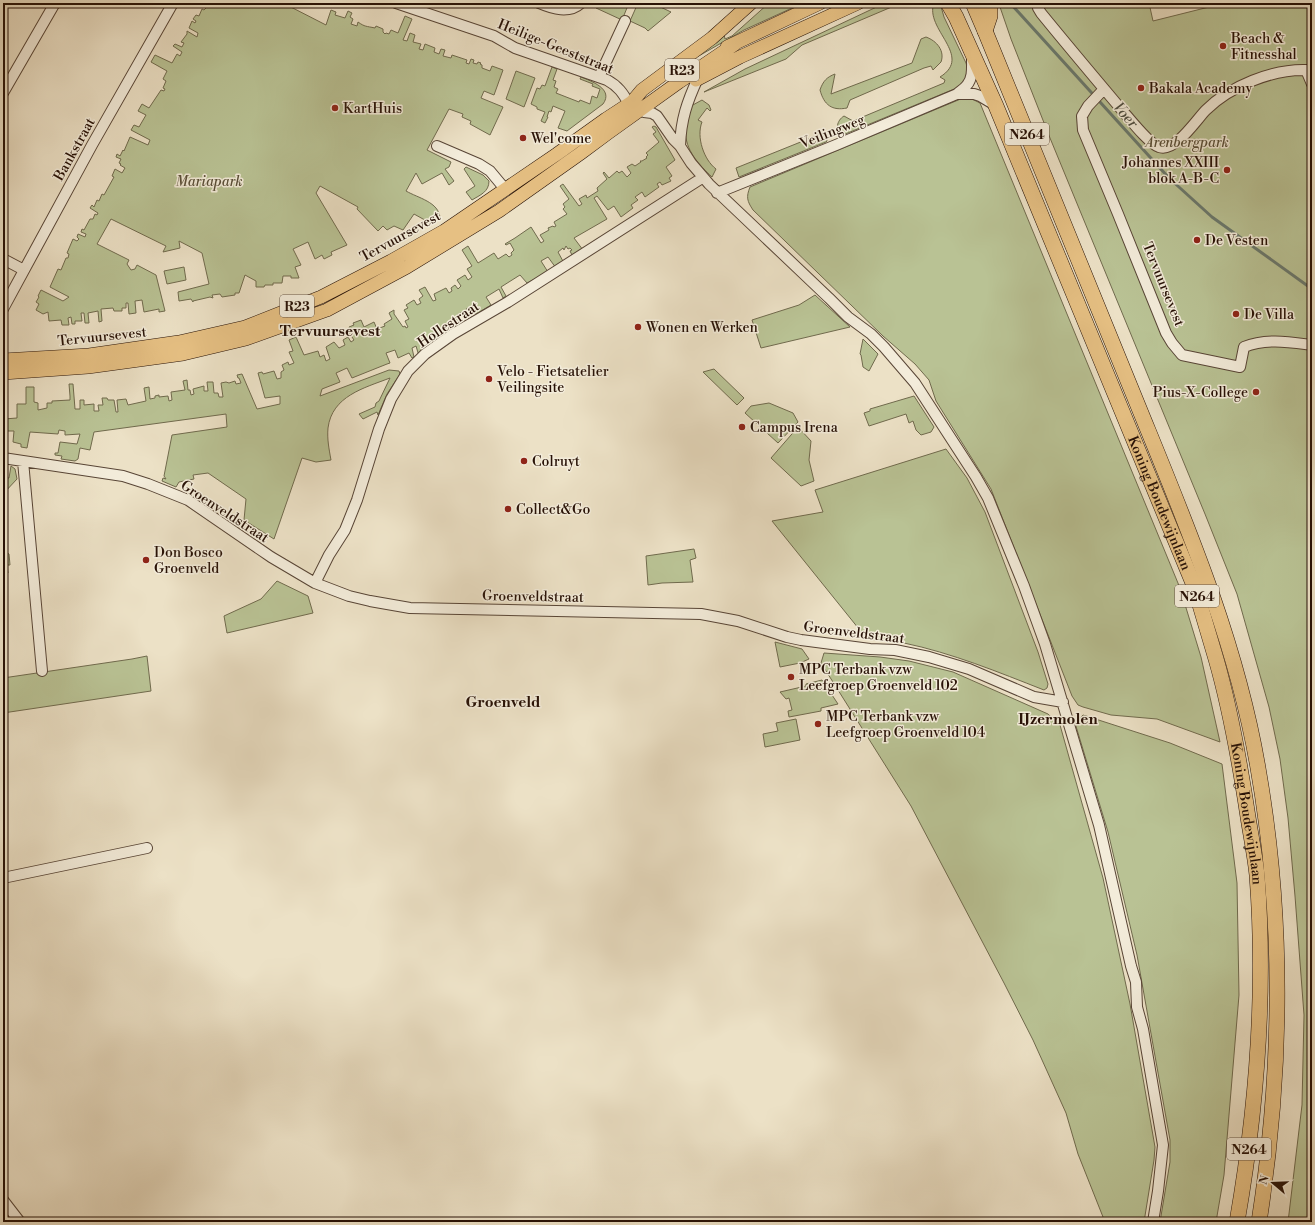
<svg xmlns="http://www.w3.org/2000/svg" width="1315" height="1225" font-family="'Libre Bodoni',serif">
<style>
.green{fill:#b9c294;stroke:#706a4d}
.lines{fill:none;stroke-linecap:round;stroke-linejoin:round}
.stream{stroke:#6b796d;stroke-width:3}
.minor-casing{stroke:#584536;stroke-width:12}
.major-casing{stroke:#271106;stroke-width:14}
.highway-casing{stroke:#271106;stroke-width:16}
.minor{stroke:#f3ecda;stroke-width:10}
.major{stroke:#e6c083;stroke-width:13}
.highway{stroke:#e6c083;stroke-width:15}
.poi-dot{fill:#8f2418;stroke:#f3ecda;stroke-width:1.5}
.labels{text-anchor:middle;stroke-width:3;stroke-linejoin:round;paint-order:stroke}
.shield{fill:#f3ecda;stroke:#645346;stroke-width:1}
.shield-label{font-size:13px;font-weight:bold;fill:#271106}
.poi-label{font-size:14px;fill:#271106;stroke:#f3ecda;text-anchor:start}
.street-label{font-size:14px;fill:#271106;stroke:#f3ecda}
.park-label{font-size:14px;font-style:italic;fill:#5a4f38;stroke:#f3ecda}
.water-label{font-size:15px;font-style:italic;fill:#4f4e42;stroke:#f3ecda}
.neighbourhood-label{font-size:15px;font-weight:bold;fill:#271106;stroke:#f3ecda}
</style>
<rect width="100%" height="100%" fill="#ece1c6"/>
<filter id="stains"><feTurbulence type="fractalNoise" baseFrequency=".005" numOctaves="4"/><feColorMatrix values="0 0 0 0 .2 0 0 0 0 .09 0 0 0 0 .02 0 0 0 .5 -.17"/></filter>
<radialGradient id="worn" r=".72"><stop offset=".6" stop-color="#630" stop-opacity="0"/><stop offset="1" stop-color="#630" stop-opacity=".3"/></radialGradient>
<!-- green -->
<path class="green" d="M202,3H206L210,5L212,3H283L326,25L331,10L336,12L335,15L345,18L348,11L352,13L350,17L353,19L351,24L357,26L358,22C365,27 366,26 375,28L376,26L383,29V32L385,34L386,33L389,34L391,30L398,33L405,16L412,19L403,40L407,41L410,33L415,35L413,42L421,44L419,49L423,50L425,44L435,48L434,52L439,54L441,49L445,50L443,56L451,58L452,55L467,60L466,63L469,64L471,59L474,60L473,63L477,64L478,62L481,63L480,64L482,65V68L490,71L492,66L503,70L494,95L484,91L481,98L503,107L490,135L470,124L471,121L462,117L463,114L449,109L427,150L451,162L449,167L445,169L454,181L449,185L442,173L422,184L416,173L406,191C418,198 439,202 440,218L432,224L414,214L403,230L394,226L387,230L383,226L378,231L357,209L358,207L320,186L316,193L347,245L331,252L332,255L324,259L322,255L315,259L308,242L293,249L301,265L295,267L299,278H291V276H283L282,283H273V285H265L264,287H256V281L245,275L239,293H235V295L222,297L220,294L212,295L213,298L210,297L193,301V302L191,299L179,301L178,292L209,284L202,253L179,241L180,248L163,252L166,246L111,219L97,244L129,260L127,264L131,270L135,269L137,265L156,275L165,311L159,312V309L144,312L142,300L135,301L136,313L129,314L128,303H126V308H122V311H114L113,308L101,309L102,321L99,322L98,311L88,313L89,323H85L84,313H81L82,321H75V324H72L71,317L68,318L69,325H62L61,320L49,321L48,312L43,314L36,310L39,304L36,302L39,297L38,296L41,290L63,301L69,297L50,287L58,269L61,270L66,258H68L69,254L67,253L73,239L77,241L79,239L77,237L78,234L85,237L86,234L81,232L82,229L84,230L90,219H93L95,214L97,215L98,213L90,208L92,205L94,207L97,200L99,201L102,194L104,195L114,177L112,176L115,169L122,173L125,168L120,165L121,164L119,163L121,159L116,157L117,154L120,156L123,150L124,151L130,137L148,145L150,140L131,130L134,125L139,127L146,115L138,111L142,104L149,108L161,90L164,91L165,89L163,88L166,81L163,79L167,71L151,62L155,55L172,63L177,54L180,56L182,52L173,46L175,44L182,47L184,43L181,42L187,34V31L197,37L198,33L189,28L192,21L195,23L196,21L193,19L196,15L199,16L202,9L204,10L207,7Z
M598,3H629L622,20L596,8Z
M638,3H652L671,12L648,31L645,28L630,21Z
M769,3H803L744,30L683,65L724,34L725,39L732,36Z
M885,3H901L802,45L786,59L781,61L704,92L745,69Z
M934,3H940L944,17L966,63C970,75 966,78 959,87L843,135C834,131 837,120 844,116L853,121L944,83L945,80L940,77C974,56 924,29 934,3Z
M1000,3H1149L1153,21L1225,3H1312V1222H1288L1302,1105L1304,1015L1295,896L1288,818L1280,759L1269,707L1237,594L1205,514L1050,138L1011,39L1000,7Z
M926,37C937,41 945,51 941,62L933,70L931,66L924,68L850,100L847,108C832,111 824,105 820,90C823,81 827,77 835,74L831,94L912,63L921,39Z
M552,67L557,69L553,80L556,81L554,87L558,89L556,93L579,102L580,100L590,104L592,96L597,98L600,89L592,86L593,84L580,79L581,77C591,81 614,89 603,104L567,131L558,128L565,111L553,106L551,112L549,111L547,117H548L545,123L541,121L545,112L537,109V107L531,104L537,88L540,89L542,85L545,86Z
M516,71L535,78L524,107L506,99Z
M963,98H970L980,103L1180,588L1201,657L1220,742L1157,719L1111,715L1083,707L1078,705L1072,696L991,489L936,401L929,380L915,364L883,336L753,210C747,201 746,197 750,187Z
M702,100L709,105L711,110L710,111L707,108L698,120L702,122C696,137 704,160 716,169L712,177C700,166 684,149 686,131C686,123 689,114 691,106Z
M654,126L656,127L675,160L666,167L672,176L669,178L671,181L662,185L660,182L657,184L659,187L645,197L642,192L635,197L638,200L631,205L633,208L621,217L614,206L608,210L597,196L594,198L607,219L574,238L583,250L573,257L570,251L572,250L570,248L568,249L566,246L564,250L563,248L558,252L564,263L556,268L548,257L541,261L548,272L527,283L520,275L501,287L506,296L503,298L499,289L486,297L491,305L476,314L472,306L466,309L467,311L463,314L462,312L457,315L461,323L459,324L456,318L452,320L455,327L454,330L431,345L426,338L420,341L425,349L419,356L416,346L412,348L414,357L412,358L409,353L398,358L395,350L386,353L390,363L387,364L352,378L347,368L336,373L340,382L322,389L320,396L389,370L399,371L400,374L387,394L378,415L377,412L363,419L359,414L375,407L376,403L379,401L390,378C364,388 332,396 328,428C327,439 329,449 331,460L316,462L302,458L274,539L244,520L246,499L208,473L193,475L194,479L179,482L176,487L162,481L163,478L166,479L164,476L172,435L227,427L226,414L94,432L90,450L80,448L78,459L75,461L61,459L62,456L55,455V453H58L60,442L77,444L80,434L65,435V431L59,430L58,434L30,432L27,448L21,447V444L13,442L14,431H4V419L17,418V404H26V387H34V402L38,403V410L47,408V403H52V401L70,400V396L69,384H73L75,409H80V400H84V405L94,404V411H99L98,405H103L102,398H107L108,400H114L116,412H118L117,400L126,399L128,405L146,401L144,388L149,387L150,399L155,398V396L159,395V397L168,396L169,401L172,400L171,392L185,390L183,381L187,380L188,390H190L191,395L194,394L193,389L204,386V391H208L207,382H213L214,393H218L219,397H223L221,383L226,382L229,383L235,381L236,384L241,383L239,378H238L237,375L242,374L257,409L280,404V396L265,398L258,373L262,372L263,374L274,371L277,379L281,378V372L284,370L282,365L288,362L289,365L294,363L289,352L293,351L289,340L296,337L304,355L318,351L320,357L324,355L326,361L330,359L326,347L334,342L339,348L345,345L343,340L348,337L351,342L354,340L350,334H347L351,332L349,327L354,325L353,323L361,320L364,327L374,322L377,329L385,326L384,324L392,319L389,313L394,310V314L403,327L405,326L406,328L408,327L405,321L409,319L404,310L408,308L406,305L414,300L417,305L421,303L419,299L423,296L419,290L425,287L433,301L436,300L434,294L446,288L449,293L452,291L451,288L455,285L458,289L461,286L457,280L465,275L468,280L472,277L467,269L472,266L462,250L468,246L478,263L494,253L498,259L506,254L509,257L512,255L511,253L514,250L510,243L506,245L505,244L515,238L531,227L541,243L544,241L540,235L549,230L548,228L553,226L554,227L556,226L554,222L567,214L563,209L565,207L563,204L569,199L560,186L563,184L579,206L582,204L579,199L586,195L587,198L598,191L597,188L607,179L603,173L604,172L609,178L617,171L619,173L622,171L627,177L631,173L627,167L632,164L635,166L641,162L640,161H642L647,158L646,157L648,155L646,153L659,142L653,134L656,132L652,127Z
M823,133L826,136L827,141L826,142L739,177L736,168Z
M466,167L483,175L489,181C489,192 480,195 472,200L466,192L475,186L464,169Z
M184,267L186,280L167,284L164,271Z
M815,295L850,327L761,348L752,320L799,305Z
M863,339L878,354L869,371L863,367L861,355L860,354Z
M714,369L744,398L737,405L703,372Z
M914,396L934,427L931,432L921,435L916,430L913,421L909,423L906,414L869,426L864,413L870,411V409Z
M769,403L793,413L798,422L778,443L745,413L751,406Z
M798,427L811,441L809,460L814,481L801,486L771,458Z
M946,449L967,478L985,512L1038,652L1048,684L1047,688L1044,690C998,672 952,653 904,643C892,641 879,640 867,639L772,521L823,512L815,490Z
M11,466L15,469L17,479L3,494L4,478H9Z
M3,527H5V541H6L7,553L9,554L10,565H7L8,573L3,574Z
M694,549L696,558L690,560L693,582L662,583L648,585L646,556Z
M277,581L308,596L313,613L227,633L224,616L261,599Z
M775,642L802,649L809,659L800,663L780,667Z
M824,653L880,657L909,661L953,672L1048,714L1060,725L1103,878L1130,1004L1155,1147L1154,1160L1144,1222H1105L1078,1154L1066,1113L1033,1040L1004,983L911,806L821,663Z
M147,656L151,691L3,713V678L132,659Z
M822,680L838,704L821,708V711L789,717L788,711L792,710L789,698L786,699L780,692L806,686V684Z
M1083,715L1170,743L1222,764L1237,883L1239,995L1224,1175L1216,1222H1160L1170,1162V1140L1137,955L1108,832L1075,723Z
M796,719L800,740L765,747L763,734L778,731L776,723Z"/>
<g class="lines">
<!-- stream -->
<path class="stream" d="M1010,3L1169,178L1212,217L1312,289"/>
<defs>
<path id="minor" d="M396,3L494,36L515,48L607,80C618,86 623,93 629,104
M539,3C553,9 569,14 581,3
M1038,3V8L1041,13C1067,45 1094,77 1121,109C1129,118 1149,144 1159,147C1175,153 1196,120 1206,110C1230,86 1273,69 1306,70L1312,84
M599,77L625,21
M1104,89L1088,106L1082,116L1083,130L1118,214L1166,333L1172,343L1182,355L1240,367L1244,347C1266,338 1289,342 1312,345
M3,93L55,3
M957,94H974L980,96L995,105
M644,112L652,113L657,116L673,139L680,146L691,163L709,184L829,298L848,317L871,334L884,347L915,383L976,477L988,498L1024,586L1045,644L1099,825L1131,966L1136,982L1137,1007L1143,1029L1163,1145L1158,1191L1153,1222
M437,146L479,164L490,171L505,189
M680,146C681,119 687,102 698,78
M717,193L836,145L957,94C960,91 964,89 967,85C973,78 972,68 972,59
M3,259L24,270
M3,309L92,145L173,3
M3,458L123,476L148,484L188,500L271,557L315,583L349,596L370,601L410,608L701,614L738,621L787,637L801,640L870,649L895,650L929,657L969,669L1034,697L1063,702
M23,461L42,671
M315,583L329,555L345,530L357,500L379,429L391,399L408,371L425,354L453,334L508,302L702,178
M3,878L147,848
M3,1200L20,1222"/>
<path id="major" d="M727,47L820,3
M696,80L740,57L858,3
M3,360L89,355L179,342L245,327L321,297L391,261L444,231L557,154L606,119L632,102L642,90L712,38L751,3
M3,373L88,367L183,354L246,339L327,310L407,267L499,211L581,153L608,133L679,82L735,44"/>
<g id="highway">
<path id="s1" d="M948,3L956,17L996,106L1195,588C1202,612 1209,635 1216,659C1231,711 1240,764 1248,817C1251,836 1255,856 1257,875C1266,991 1257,1107 1237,1222"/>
<path d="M973,3L985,31C1037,158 1089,285 1141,413C1188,528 1237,644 1258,768C1284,917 1282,1073 1259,1222"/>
<path d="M985,31L990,16V3"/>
</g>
</defs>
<!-- minor casing -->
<use href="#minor" class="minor-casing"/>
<!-- major casing -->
<use href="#major" class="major-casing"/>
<!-- highway casing -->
<use href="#highway" class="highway-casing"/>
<!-- minor -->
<use href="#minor" class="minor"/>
<!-- major -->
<use href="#major" class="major"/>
<!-- highway -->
<use href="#highway" class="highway"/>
</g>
<!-- markers -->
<g class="poi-dot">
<circle cx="1223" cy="46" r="4"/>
<circle cx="1141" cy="88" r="4"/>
<circle cx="335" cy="108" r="4"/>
<circle cx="523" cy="138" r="4"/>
<circle cx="1227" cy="170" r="4"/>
<circle cx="1197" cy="240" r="4"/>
<circle cx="1236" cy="314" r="4"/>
<circle cx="638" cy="327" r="4"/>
<circle cx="489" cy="379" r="4"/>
<circle cx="1256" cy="392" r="4"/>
<circle cx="742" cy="427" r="4"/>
<circle cx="524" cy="461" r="4"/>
<circle cx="508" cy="509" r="4"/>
<circle cx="146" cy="560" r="4"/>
<circle cx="791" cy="677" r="4"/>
<circle cx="818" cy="724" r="4"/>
</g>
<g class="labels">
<!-- shield labels -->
<g class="shield">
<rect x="665" y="59" width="34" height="22" rx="3"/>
<rect x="1005" y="123" width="44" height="22" rx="3"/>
<rect x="280" y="295" width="34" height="22" rx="3"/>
<rect x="1175" y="585" width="44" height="22" rx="3"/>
<rect x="1227" y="1138" width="44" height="22" rx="3"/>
</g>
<g class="shield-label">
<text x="682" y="75">R23</text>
<text x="1027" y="139">N264</text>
<text x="297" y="311">R23</text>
<text x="1197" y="601">N264</text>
<text x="1249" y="1154">N264</text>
</g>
<!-- poi labels -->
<g class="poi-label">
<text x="1231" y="43">Beach &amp;<tspan x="1231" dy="16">Fitnesshal</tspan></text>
<text x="1149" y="93">Bakala Academy</text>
<text x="343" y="113">KartHuis</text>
<text x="531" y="143">Wel'come</text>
<text x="1219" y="167" text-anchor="end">Johannes XXIII<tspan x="1219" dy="16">blok A-B-C</tspan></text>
<text x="1205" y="245">De Vesten</text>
<text x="1244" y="319">De Villa</text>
<text x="646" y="332">Wonen en Werken</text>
<text x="497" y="376">Velo - Fietsatelier<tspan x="497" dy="16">Veilingsite</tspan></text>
<text x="1248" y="397" text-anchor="end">Pius-X-College</text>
<text x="750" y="432">Campus Irena</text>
<text x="532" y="466">Colruyt</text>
<text x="516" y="514">Collect&amp;Go</text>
<text x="154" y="557">Don Bosco<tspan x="154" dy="16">Groenveld</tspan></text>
<text x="799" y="674">MPC Terbank vzw<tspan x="799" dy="16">Leefgroep Groenveld 102</tspan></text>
<text x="826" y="721">MPC Terbank vzw<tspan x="826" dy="16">Leefgroep Groenveld 104</tspan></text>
</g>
<!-- street labels -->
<g class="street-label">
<text transform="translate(556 46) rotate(22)" y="5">Heilige-Geeststraat</text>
<text transform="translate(832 131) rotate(-22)" y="5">Veilingweg</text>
<text transform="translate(74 149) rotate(-61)" y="5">Bankstraat</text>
<text transform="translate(400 236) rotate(-29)" y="5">Tervuursevest</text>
<text transform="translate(1164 284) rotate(68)" y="5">Tervuursevest</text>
<text transform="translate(448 324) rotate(-34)" y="5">Hollestraat</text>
<text transform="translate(102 336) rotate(-6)" y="5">Tervuursevest</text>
<text dy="5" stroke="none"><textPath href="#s1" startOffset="543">Koning Boudewijnlaan</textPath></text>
<text transform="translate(225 511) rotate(33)" y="5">Groenveldstraat</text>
<text transform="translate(533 596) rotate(1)" y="5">Groenveldstraat</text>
<text transform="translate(854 632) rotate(7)" y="5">Groenveldstraat</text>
<text dy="5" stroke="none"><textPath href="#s1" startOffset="867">Koning Boudewijnlaan</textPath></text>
</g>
<!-- park labels -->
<g class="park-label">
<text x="1187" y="147">Arenbergpark</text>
<text x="209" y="186">Mariapark</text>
</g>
<!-- water labels -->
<g class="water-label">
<text transform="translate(1126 115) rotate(48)" y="5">Voer</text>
</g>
<!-- neighbourhood labels -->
<g class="neighbourhood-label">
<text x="330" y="336">Tervuursevest</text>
<text x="503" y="707">Groenveld</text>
<text x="1058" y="724">IJzermolen</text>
</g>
</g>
<!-- margin -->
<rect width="1315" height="1225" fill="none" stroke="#ece1c6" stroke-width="16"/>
<rect x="4" y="4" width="1307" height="1217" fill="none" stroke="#271106" stroke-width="2"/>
<rect x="8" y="8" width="1299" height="1209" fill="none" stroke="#271106"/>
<!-- north arrow -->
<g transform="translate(1273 1183) rotate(289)" stroke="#f3ecda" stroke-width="3" paint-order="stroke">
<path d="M0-3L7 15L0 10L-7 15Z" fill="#271106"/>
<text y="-6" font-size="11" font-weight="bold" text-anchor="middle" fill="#271106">N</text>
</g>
<rect width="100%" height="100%" filter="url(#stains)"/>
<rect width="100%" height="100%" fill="url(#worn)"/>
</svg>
